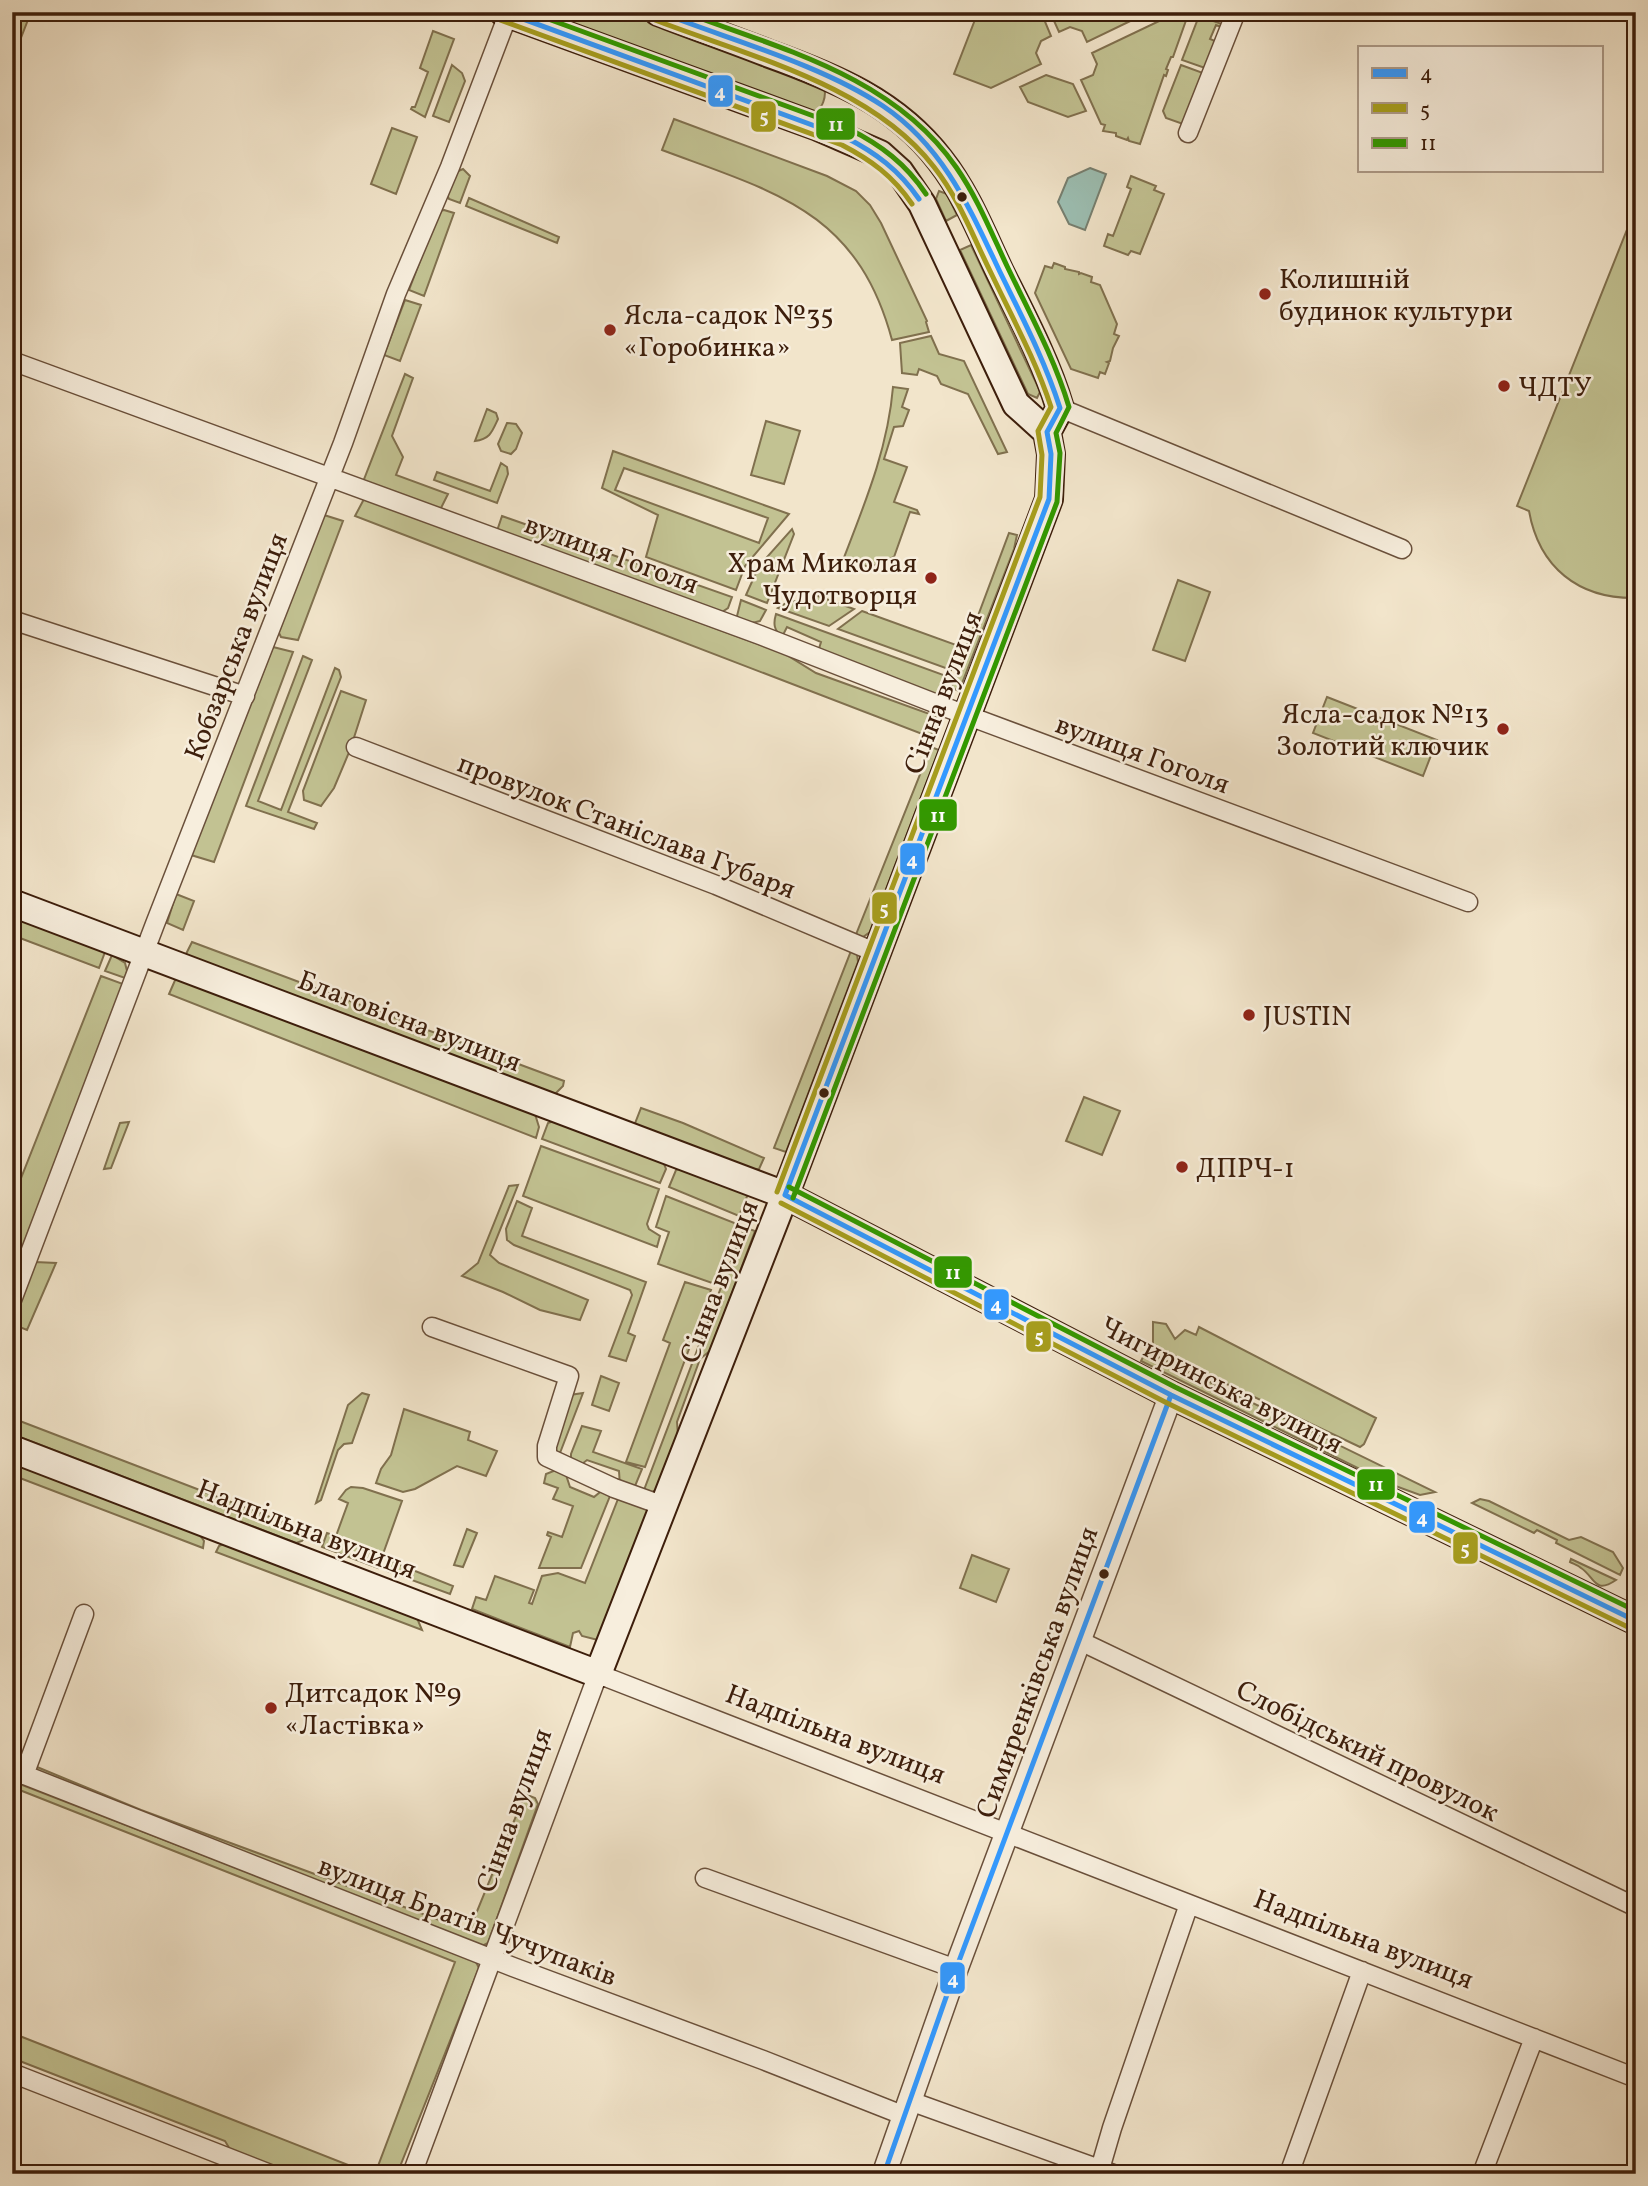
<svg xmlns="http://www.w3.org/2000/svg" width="1648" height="2186" font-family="Vollkorn,serif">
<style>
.green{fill:#c2c292;stroke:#80704e;stroke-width:2;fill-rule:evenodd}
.water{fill:#9cbfb3;stroke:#767f70;stroke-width:2}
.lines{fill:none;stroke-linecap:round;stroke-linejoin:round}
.minor-casing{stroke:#6a503b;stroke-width:21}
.tertiary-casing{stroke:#6a503b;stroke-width:26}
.secondary-casing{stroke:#3d1e0b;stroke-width:30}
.minor{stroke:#f7eedd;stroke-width:18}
.tertiary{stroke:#f7eedd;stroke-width:23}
.secondary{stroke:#f7eedd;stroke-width:26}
.bus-1-casing{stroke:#f7eedd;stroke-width:10}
.bus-2-casing{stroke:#f7eedd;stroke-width:10}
.bus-3-casing{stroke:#f7eedd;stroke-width:10}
.bus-1{stroke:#39f;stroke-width:5}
.bus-2{stroke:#a69d1d;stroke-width:5}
.bus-3{stroke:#390;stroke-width:5}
.bus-dot{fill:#3d1e0b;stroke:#f7eedd;stroke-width:2.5}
.poi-dot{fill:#8f2418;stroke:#f7eedd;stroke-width:2.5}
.labels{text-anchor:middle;stroke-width:5;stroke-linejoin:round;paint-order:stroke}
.poi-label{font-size:28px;fill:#3d1e0b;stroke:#f7eedd;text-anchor:start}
.street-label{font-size:28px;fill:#3d1e0b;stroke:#f7eedd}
.line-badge{stroke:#f7eedd;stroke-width:2.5}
.badge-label{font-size:19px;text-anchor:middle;font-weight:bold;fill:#fff}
</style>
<rect width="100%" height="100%" fill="#f2e5cb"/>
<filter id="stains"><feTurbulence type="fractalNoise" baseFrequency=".00286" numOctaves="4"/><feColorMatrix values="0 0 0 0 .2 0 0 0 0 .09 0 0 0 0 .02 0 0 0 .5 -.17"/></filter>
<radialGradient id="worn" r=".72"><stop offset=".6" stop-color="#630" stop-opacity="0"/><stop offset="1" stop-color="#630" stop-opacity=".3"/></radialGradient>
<!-- green -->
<path class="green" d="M12,12H31L12,61Z
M540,12H629L818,81L824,87C827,97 822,108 815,114Z
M978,12H1041L1051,36L1041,41L1036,53L1041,64L991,88L954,74Z
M1050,12H1149L1087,42L1082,31L1070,27L1059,32Z
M1178,12H1189L1173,57H1171L1166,69L1168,70L1166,76L1164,75L1140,144L1129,141L1128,138L1127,140L1116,136V133L1103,131L1105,125L1101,124L1081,80L1093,75L1097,64L1092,53Z
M1199,16L1222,24L1221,27L1216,25L1210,39L1215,41L1205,68L1182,60Z
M433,31L454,39L425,117L411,109L412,107H415L428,72L420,68Z
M452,65L462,73L465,81L449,122L433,116Z
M1181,65L1203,73L1183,124L1166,118L1163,111Z
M1046,75L1073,84L1086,111L1068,117L1028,102L1020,87Z
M674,119L827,176L856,191L870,205L881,223L927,321L926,322L929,332L892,340C857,210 774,192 662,150Z
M392,128L417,137L396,194L371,184Z
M463,169L470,176L460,203L449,199L447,195L456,172Z
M1131,176L1156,186L1154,190L1164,194L1140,254L1131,251L1128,255L1104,246L1108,234L1113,236L1131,189L1127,187Z
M939,191L947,194L957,215L946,221L936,199Z
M469,198L559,237L557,243L466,206Z
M1636,207V598C1578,599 1539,567 1529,511L1517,506Z
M444,210L454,213L424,296L409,290L439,211Z
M971,245L1039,389L1040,392L1037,398L1028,394L960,250Z
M1054,263L1065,267V269L1079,272V274L1081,273L1092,277L1091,282L1100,285L1117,324L1114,334L1119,336L1113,348L1110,361L1107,362L1109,363L1105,374L1100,372L1098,378L1071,369L1035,293L1045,266L1052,268Z
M405,300L421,305L400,361L384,355Z
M931,336L939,354L964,361L1007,452L998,454L968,394L941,384L937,376L919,369L917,375L902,373L900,343Z
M405,374L413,378L392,436L403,457L396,475L448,494L439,512L363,482Z
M893,387L908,389L902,407L909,410L903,426L894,427L884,459L907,467L894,502L917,510L919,514L910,512L894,557L870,567L843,560C865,503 888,448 893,387Z
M487,409L496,413L498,419C492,432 490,439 475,441Z
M766,421L800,431L784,484L751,475Z
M507,423L516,424L522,433L516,449L511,454L501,451L498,444Z
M613,451L789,514L745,566L736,590L646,557L658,515L602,488ZM624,468L768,518L759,543L615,490Z
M501,463L507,467L508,474L497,503L434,480L437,472L490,491Z
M364,499L785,654L816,673L938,717L930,737L355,516Z
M324,515L343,521L298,640L281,637L278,631Z
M502,516L732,597L728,608L719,614L497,531Z
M792,529L794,534L767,603L746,595L759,566Z
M1009,533L1017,535L1014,549L959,691L951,688Z
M1178,580L1210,592L1185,661L1153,650Z
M815,595L854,609L829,626L778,608L791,600L810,607Z
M741,600L766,610L760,621C751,624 743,624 737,616Z
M862,611L959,646L951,670L838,629Z
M776,614L949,677L943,697L818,652L821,642L787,627L782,637C774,630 773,624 776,614Z
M273,647L293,652L214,862L191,855Z
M303,656L312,660L258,801L281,810L335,668L339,670L341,677L288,812L317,823L314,829L246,806Z
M341,691L366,700L350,750L334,788L321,806L304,800L303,791Z
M1327,697L1437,740L1423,776L1313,733Z
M931,747L939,750L870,932L863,937H855Z
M176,894L194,901L183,930L167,923Z
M12,917L105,952L99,968L12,935Z
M192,942L564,1081L563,1086L553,1096L185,956Z
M851,951L857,954L858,962L786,1152L774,1148Z
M112,955L125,963L127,971L125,978L105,971Z
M101,976L123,984L12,1275V1201Z
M176,978L535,1114L539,1127L536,1138L169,994Z
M1084,1097L1120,1111L1102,1155L1066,1141Z
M641,1108L683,1123L764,1158L759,1169L750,1170L634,1126Z
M557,1120L662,1159L666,1169L660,1183L542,1139L548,1123Z
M129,1122L111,1168L104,1169L120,1123Z
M541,1146L659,1189L647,1224L649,1229L660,1236L657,1247L523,1196Z
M682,1168L748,1194L739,1216L669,1187L676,1170Z
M518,1185L490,1255L499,1263L588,1300L580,1320L540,1310L503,1292L462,1276L478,1263L509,1186Z
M666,1196L737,1224L715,1284L658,1264L669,1232L656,1227Z
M517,1201L532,1208L522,1236L646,1282L628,1333L635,1336L626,1361L609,1356L632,1295L630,1290L514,1245L507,1240L506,1229Z
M744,1227L755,1231L711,1350L700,1359L677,1422L678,1436L658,1488L651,1493L644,1490Z
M35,1262L56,1263L27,1330L12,1324Z
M685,1282L711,1290L645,1467L626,1462L670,1343L663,1340Z
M1153,1322L1166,1324L1175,1339L1185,1330L1196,1335L1199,1327L1376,1418L1364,1444L1360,1447L1214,1378L1168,1352L1153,1349Z
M1146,1351L1435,1492L1420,1495L1390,1484L1141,1361Z
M601,1376L619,1383L609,1411L592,1405Z
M362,1393L369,1395L352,1443L344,1444L338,1450L321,1500L316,1503L348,1405Z
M583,1393L560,1453L551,1449L570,1395Z
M404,1409L470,1432L468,1440L497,1451L486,1476L457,1466L415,1489L403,1492L376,1483L381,1469L391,1455Z
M12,1418L309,1532L302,1541L296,1543L12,1434Z
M582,1426L601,1431L593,1452L642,1469L633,1491L620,1486L619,1471L587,1460L577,1468L571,1462V1454Z
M12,1463L200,1535L204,1541L203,1548L12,1475Z
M556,1470L565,1472L570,1487L594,1497L605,1488L612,1491L581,1568H539L551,1537L547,1535L548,1532L562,1537L573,1506L553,1499L558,1488L544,1483L546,1474Z
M351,1487L363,1488L402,1501L378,1568L322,1547L327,1533L336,1536L348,1503L339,1499L346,1490Z
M618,1499L646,1503L649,1511L598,1640L582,1636L579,1631L573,1633L570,1647L472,1609L476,1597L486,1600L495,1576L534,1590L529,1603L532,1604L542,1576L558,1573L585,1583Z
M1480,1499L1489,1501L1569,1540L1581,1537L1613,1552L1623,1568L1620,1575L1556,1543L1557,1540L1537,1530L1534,1533L1472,1503Z
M467,1529L477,1533L463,1567L454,1565Z
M225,1543L417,1618L422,1630L216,1552L219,1546Z
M972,1555L1009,1569L996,1602L960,1588Z
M1571,1559L1616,1580C1594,1595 1595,1577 1581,1568C1578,1565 1574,1564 1570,1562Z
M390,1561L453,1586L450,1594L387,1571Z
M37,1767L141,1810L469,1931L525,1794L535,1798L538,1804L488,1943L480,1947L34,1776Z
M12,1781L475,1960L479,1968L397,2174H375L455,1962L12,1787Z
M12,2033L371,2174H292L231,2151L225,2141L12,2058Z"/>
<!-- water -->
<path class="water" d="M1090,168L1106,174L1085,230L1069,224L1058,202L1068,178Z"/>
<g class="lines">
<defs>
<path id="minor" d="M1188,133L1236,12
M12,361L760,635L942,706L1468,902
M1060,408L1402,549
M12,620L245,696
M356,747L716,885L877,953
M12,1300L155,924L343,443L396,294L450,167L509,12
M432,1327L569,1376L547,1446V1457L614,1488L664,1506
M1078,1640L1636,1907
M12,1770L513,1967L763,2060L905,2116
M24,1775L84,1614
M705,1878L956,1969
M12,2073L270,2174
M910,2101L1113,2174
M1100,2169L1112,2128L1189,1904
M412,2174L598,1674L1636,2078
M1289,2174L1362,1971
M1482,2174L1534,2038"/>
<path id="tertiary" d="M884,2174L956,1969L1171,1395"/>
<path id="secondary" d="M503,12L818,127L880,154L900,172L922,204L1016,404L1047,432
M12,903L785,1195L1171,1395L1636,1621
M12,1449L598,1674L785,1195L1049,499L1051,454L1047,432L1060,408C1046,361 1022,316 1000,272C982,234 966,193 940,160C896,102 834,77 767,53C731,39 694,26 658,12"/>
</defs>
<!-- minor casing -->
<use href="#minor" class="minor-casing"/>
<!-- tertiary casing -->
<use href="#tertiary" class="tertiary-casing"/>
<!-- secondary casing -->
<use href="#secondary" class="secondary-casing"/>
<!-- minor -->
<use href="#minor" class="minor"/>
<!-- tertiary -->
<use href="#tertiary" class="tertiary"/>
<!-- secondary -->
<use href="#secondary" class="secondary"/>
<defs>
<path id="bus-1" d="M504,12L845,137C876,153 899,170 919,199
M659,12C730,40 820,64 883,106C944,147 970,209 1000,272C1022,317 1045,361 1060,408L1047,432L1051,454L1049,499L785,1195
M785,1195L1171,1395L1636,1621
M884,2174L956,1969L1171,1395"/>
<path id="bus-2" d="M500,20L842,145C871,160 893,176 912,204
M655,20C748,56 871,85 934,167C960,200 974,239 992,275C1013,319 1036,361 1051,407L1038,431L1042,455L1040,497L777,1192
M781,1203L1167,1403L1632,1629"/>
<path id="bus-3" d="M529,12L849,129C881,145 906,164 926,194
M683,12C781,49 893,76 956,167C977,197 991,232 1007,266C1029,312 1054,357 1069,407L1056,433L1060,453L1057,502L793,1198
M789,1187L1175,1387L1636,1611"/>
</defs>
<!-- bus-1 casing -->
<use href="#bus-1" class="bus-1-casing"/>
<!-- bus-2 casing -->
<use href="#bus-2" class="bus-2-casing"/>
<!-- bus-3 casing -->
<use href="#bus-3" class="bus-3-casing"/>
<!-- bus-1 -->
<use href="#bus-1" class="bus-1"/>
<!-- bus-2 -->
<use href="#bus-2" class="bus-2"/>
<!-- bus-3 -->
<use href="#bus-3" class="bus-3"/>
</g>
<!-- markers -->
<g class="bus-dot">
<circle cx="962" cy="197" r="6"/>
<circle cx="824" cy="1093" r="6"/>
<circle cx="1104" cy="1574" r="6"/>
</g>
<g class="poi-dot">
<circle cx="1265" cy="294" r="7"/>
<circle cx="610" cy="330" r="7"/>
<circle cx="1504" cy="386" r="7"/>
<circle cx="931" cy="578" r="7"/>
<circle cx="1503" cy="729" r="7"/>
<circle cx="1249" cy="1015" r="7"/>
<circle cx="1182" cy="1167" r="7"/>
<circle cx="271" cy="1708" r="7"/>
</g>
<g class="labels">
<!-- poi labels -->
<g class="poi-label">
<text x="1279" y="288">Колишній<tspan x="1279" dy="32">будинок культури</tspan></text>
<text x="624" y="324">Ясла-садок №35<tspan x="624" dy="32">«Горобинка»</tspan></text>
<text x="1518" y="396">ЧДТУ</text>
<text x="917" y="572" text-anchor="end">Храм Миколая<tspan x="917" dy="32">Чудотворця</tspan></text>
<text x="1489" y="723" text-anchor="end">Ясла-садок №13<tspan x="1489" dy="32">Золотий ключик</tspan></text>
<text x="1263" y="1025">JUSTIN</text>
<text x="1196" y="1177">ДПРЧ-1</text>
<text x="285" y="1702">Дитсадок №9<tspan x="285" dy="32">«Ластівка»</tspan></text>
</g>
<!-- street labels -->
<g class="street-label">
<text transform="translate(612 553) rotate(20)" y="10">вулиця Гоголя</text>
<text transform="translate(235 646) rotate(-69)" y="10">Кобзарська вулиця</text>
<text transform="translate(942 692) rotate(-69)" y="10">Сінна вулиця</text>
<text transform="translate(1143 753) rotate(20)" y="10">вулиця Гоголя</text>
<text transform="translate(627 825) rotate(21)" y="10">провулок Станіслава Губаря</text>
<text transform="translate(410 1020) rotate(21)" y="10">Благовісна вулиця</text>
<text transform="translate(718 1281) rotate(-69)" y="10">Сінна вулиця</text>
<text transform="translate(1222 1384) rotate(27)" y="10">Чигиринська вулиця</text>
<text transform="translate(307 1528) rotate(21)" y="10">Надпільна вулиця</text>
<text transform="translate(1036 1672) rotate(-70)" y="10">Симиренківська вулиця</text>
<text transform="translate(836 1733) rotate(21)" y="10">Надпільна вулиця</text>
<text transform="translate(1368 1750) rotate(26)" y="10">Слобідський провулок</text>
<text transform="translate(513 1810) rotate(-70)" y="10">Сінна вулиця</text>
<text transform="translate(468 1920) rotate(21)" y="10">вулиця Братів Чучупаків</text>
<text transform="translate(1364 1938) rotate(21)" y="10">Надпільна вулиця</text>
</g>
</g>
<g class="line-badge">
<rect x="707" y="74" width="27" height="34" rx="7" fill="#39f"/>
<rect x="750" y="100" width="27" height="33" rx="7" fill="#a69d1d"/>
<rect x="815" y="107" width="41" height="34" rx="7" fill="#390"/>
<rect x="918" y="798" width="40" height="34" rx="7" fill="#390"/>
<rect x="899" y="842" width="27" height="34" rx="7" fill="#39f"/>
<rect x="871" y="891" width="27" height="34" rx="7" fill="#a69d1d"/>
<rect x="933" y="1255" width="40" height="34" rx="7" fill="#390"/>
<rect x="983" y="1288" width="27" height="33" rx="7" fill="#39f"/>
<rect x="1025" y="1320" width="27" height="33" rx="7" fill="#a69d1d"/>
<rect x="1356" y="1468" width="40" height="33" rx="7" fill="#390"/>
<rect x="1408" y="1500" width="28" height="34" rx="7" fill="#39f"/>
<rect x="1452" y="1531" width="27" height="34" rx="7" fill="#a69d1d"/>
<rect x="939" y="1961" width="27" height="34" rx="7" fill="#39f"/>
</g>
<g class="badge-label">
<text x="720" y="98">4</text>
<text x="764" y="123">5</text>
<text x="836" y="131">11</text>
<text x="938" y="822">11</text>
<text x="912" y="866">4</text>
<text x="884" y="915">5</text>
<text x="953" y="1279">11</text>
<text x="996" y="1311">4</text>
<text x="1039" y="1343">5</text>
<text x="1376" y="1491">11</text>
<text x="1422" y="1524">4</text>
<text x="1465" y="1555">5</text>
<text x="953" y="1985">4</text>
</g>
<!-- margin -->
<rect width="1648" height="2186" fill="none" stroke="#f2e5cb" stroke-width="42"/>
<rect x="14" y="14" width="1620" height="2158" fill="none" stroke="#3d1e0b" stroke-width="3.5"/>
<rect x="21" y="21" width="1606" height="2144" fill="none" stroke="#3d1e0b" stroke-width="2"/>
<!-- legend -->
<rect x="1358" y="46" width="245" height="126" fill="#f7eedd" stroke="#ad9b89" stroke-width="2"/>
<rect x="1372" y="68" width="35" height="10" fill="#3399ff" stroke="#ad9b89" stroke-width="2"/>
<text x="1420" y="80" font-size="21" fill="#3d1e0b">4</text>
<rect x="1372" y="103" width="35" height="10" fill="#a69d1d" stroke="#ad9b89" stroke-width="2"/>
<text x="1420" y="116" font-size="21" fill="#3d1e0b">5</text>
<rect x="1372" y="138" width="35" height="10" fill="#339900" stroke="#ad9b89" stroke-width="2"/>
<text x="1420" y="150" font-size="21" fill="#3d1e0b">11</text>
<rect width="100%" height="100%" filter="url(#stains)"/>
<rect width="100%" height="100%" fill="url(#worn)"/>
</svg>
